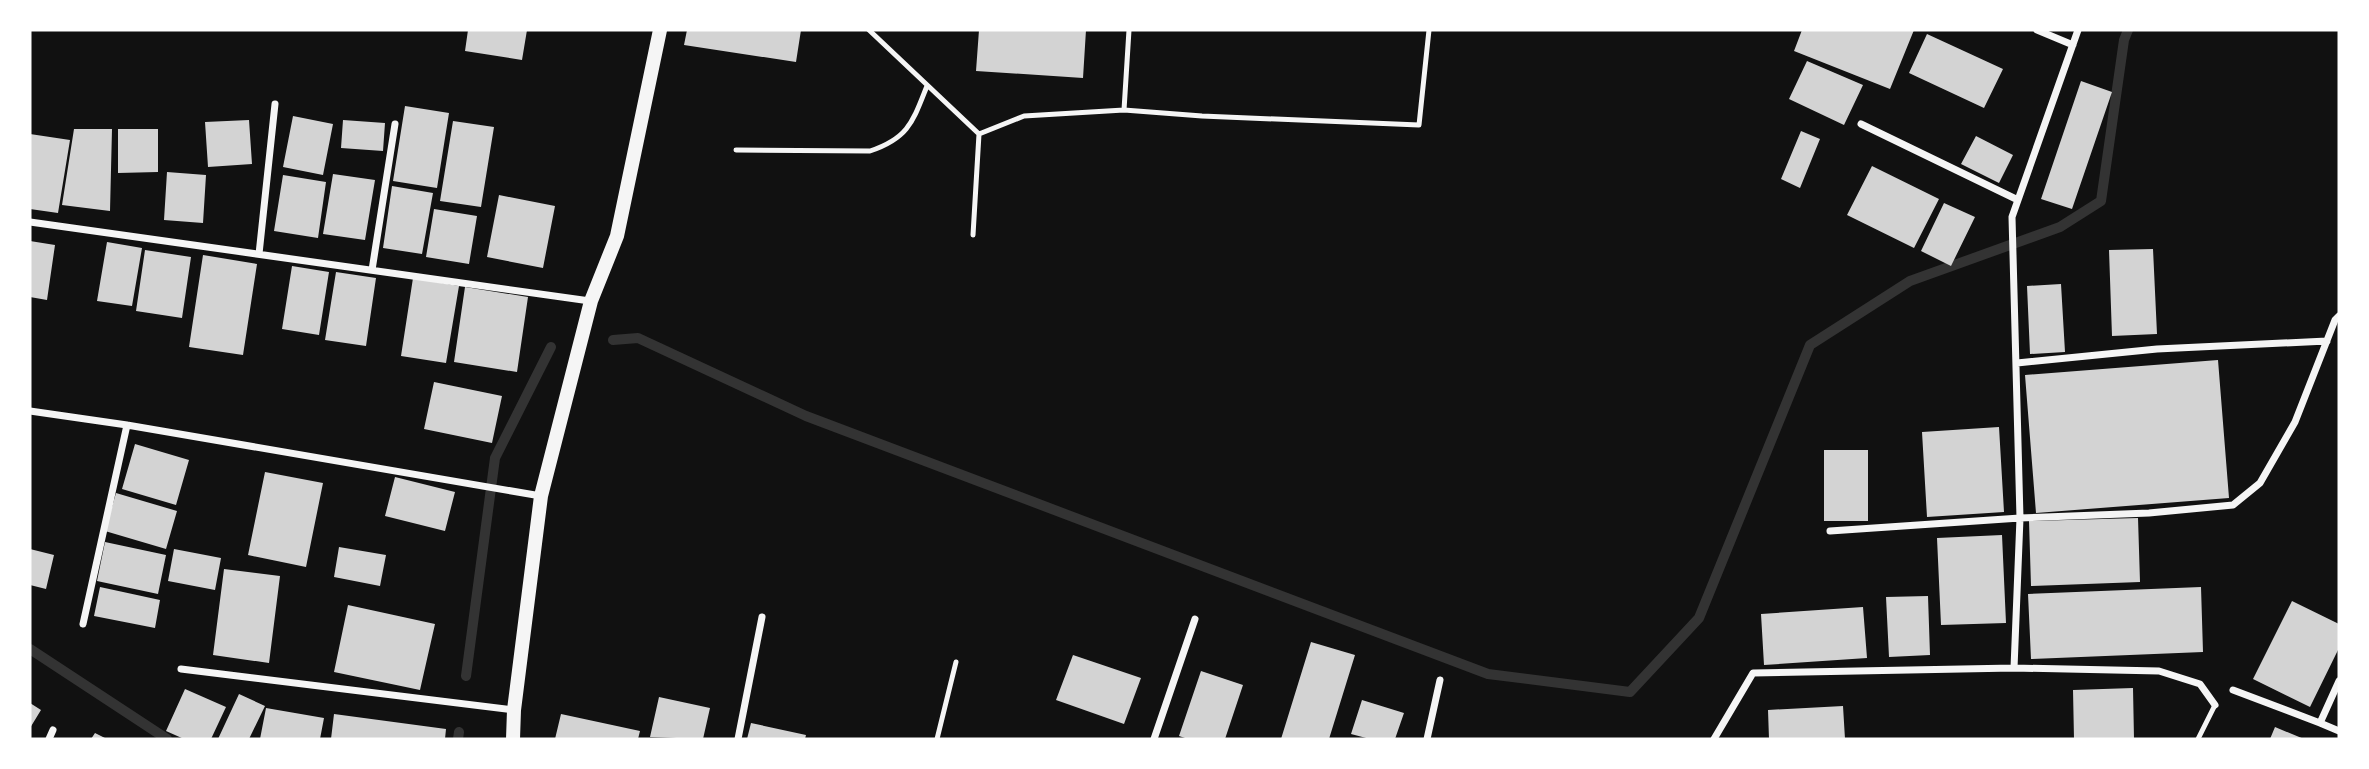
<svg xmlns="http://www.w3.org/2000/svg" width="2369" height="769" font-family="Jost,sans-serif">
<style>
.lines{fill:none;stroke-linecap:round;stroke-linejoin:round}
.stream{stroke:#333;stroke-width:10}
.building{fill:#d3d3d3}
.service{stroke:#f5f5f5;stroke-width:5}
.minor{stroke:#f5f5f5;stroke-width:7}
.secondary{stroke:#f5f5f5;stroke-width:14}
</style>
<rect width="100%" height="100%" fill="#111"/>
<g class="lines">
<!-- stream -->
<path class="stream" d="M613,340L638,338L806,416L1488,674L1630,692L1699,618L1810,345L1910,281L2060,227L2101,201L2124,40L2128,30
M30,649L167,739
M466,676L495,458L551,347
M458,739L459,732"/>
</g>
<!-- building -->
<path class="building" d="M468,30H527L522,60L465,51Z
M687,30H801L796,62L684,45Z
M979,30H1086L1083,78L976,71Z
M1802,30H1914L1890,89L1794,51Z
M1927,34L2003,69L1984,108L1909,73Z
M1807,61L1863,85L1844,125L1789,99Z
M2081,81L2112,92L2072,209L2041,199Z
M405,106L449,113L437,188L393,181Z
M293,116L333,124L323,175L283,167Z
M249,120L252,164L208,167L205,122Z
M343,120L385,123L383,151L341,148Z
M453,121L494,127L481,207L440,201Z
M74,129H112L110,211L62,205Z
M118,129H158V172L118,173Z
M1801,131L1820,139L1800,188L1781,179Z
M30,134L70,140L58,213L30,209Z
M1976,136L2013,155L1999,183L1961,164Z
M1872,166L1939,199L1914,248L1847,215Z
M167,172L206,175L203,223L164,220Z
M333,174L375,180L365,240L323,234Z
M283,175L326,182L318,238L274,231Z
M392,186L433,193L422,254L383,248Z
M499,195L555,206L543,268L487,257Z
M1944,203L1975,217L1951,266L1921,251Z
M434,209L477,216L469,264L426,257Z
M30,241L55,245L47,300L30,297Z
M107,242L142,248L132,306L97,301Z
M2153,249L2157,334L2112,336L2109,250Z
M145,250L191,257L182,318L136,311Z
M203,255L257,264L243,355L189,347Z
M292,266L329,272L319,335L282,329Z
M336,272L376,278L366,346L325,340Z
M413,278L459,286L446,363L401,356Z
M2061,284L2065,352L2030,354L2027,286Z
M465,287L528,297L517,372L454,362Z
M2218,360L2229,498L2036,513L2025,375Z
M434,382L502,396L492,443L424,429Z
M1999,427L2004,512L1927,517L1922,432Z
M135,444L189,460L176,505L122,489Z
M1824,450H1868V521H1824Z
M265,472L323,483L306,567L248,555Z
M395,477L455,492L445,531L385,516Z
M116,493L177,511L166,549L105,531Z
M2138,518L2140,582L2031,586L2029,521Z
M2002,535L2006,623L1941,625L1937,538Z
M105,542L166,555L158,594L97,581Z
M339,547L386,555L380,586L334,577Z
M30,549L54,555L46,589L30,585Z
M174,549L221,558L215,590L168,581Z
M224,569L280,576L269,663L213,655Z
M100,587L160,600L155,628L94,616Z
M2201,587L2203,652L2031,659L2028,594Z
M1928,596L1930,655L1889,657L1886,597Z
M2292,601L2339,624V648L2310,707L2253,679Z
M348,605L435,624L420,690L334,672Z
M1863,607L1867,658L1764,665L1761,614Z
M1311,642L1355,655L1329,739H1281Z
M1073,655L1141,678L1124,724L1056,700Z
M1201,671L1243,685L1225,739H1188L1179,736Z
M2133,688L2134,739H2074L2073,690Z
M185,689L226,707L211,739H184L166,731Z
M239,694L265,706L249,739H218Z
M659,697L710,708L703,739L650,737Z
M1362,700L1404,713L1395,739H1370L1351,734Z
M30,703L41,710L30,728Z
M1843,706L1845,739H1769L1768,710Z
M266,708L324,718L320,739H260Z
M334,714L446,729L445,739H331Z
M561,714L640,731L638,739H555Z
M751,723L806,735L805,739H747Z
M2275,727L2304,739H2270Z
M95,733L107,739H91Z"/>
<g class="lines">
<!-- service -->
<path class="service" d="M869,30L979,134
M1124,110L1129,30
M979,134L1024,116L1124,110L1202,116L1419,125L1429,30
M736,150L870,151C909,138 913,121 927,86
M973,235L979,134
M937,739L956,662
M2198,739L2215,705"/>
<!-- minor -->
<path class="minor" d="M2037,30L2073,45
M1861,124L2018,200
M30,222L590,301
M259,254L275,104
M372,270L395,124
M2017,363L2157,349L2327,341
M30,411L127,425L541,496
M1830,531L2020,518L2149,513L2233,505L2260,483L2295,422L2335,320L2339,316
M83,624L127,425
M2014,668L2159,671L2200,684L2215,705
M181,669L514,710
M2339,681L2320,723L2339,731
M2233,690L2320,723
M49,739L53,730
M738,739L762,617
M1154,739L1195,619
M1427,739L1440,680
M1714,739L1753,673L2014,668L2020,518L2012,217L2078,30"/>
<!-- secondary -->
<path class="secondary" d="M513,739L514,710L541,496L591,301L617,236L660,30"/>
</g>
<!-- border -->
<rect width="2369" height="769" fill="none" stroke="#ffffff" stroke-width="63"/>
</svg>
